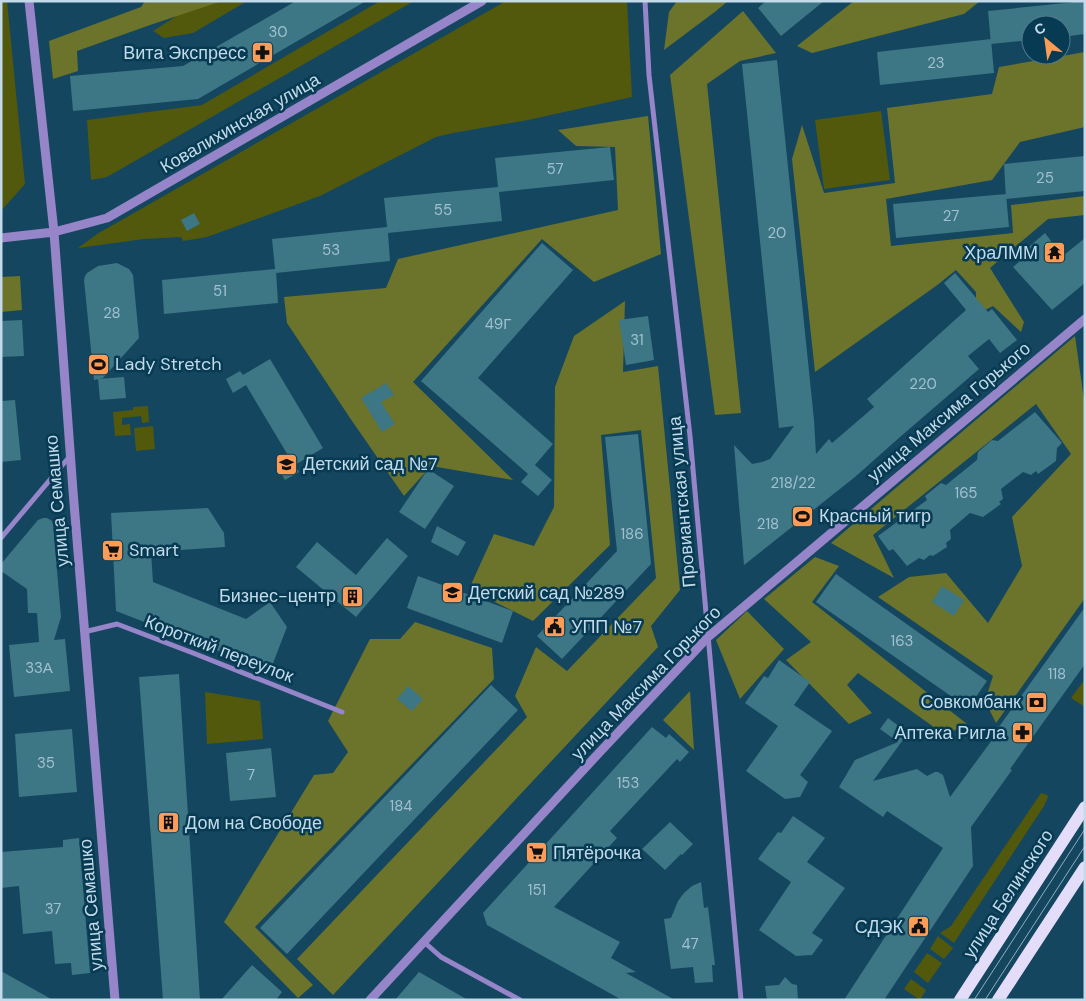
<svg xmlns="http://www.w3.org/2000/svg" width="1086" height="1001" font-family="'DM Sans',sans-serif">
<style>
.green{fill:#52580c}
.forest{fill:#6c732b}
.building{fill:#3d7684}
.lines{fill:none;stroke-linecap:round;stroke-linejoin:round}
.minor{stroke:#9685c8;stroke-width:5}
.tertiary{stroke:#9685c8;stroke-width:9}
.primary{stroke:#e3ddf9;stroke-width:12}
.tram{stroke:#8eaec0;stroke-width:1}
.labels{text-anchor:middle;stroke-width:5;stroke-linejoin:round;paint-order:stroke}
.number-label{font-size:15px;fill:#a1c1d0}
.poi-label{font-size:18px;fill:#c2dae9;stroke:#073b53;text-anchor:start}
.street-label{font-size:18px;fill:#c2dae9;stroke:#073b53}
</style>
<rect width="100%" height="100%" fill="#15465f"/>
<!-- green -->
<path class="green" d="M1,1H7L25,184L1,211Z
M200,1H247L193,33L164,38L153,31Z
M380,1H414L107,177L91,180L87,120L202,105Z
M506,1H627L632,97L528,120L453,133L436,137L320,196L207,237L183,241L181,237L144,239L78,248L97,234Z
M881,111L890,180L824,189L815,120Z
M148,406L149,422L142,423L141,416L122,418V425L130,424L131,435L115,436L113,412L133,410V407Z
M153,426L155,449L136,451L134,428Z
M1085,679V707L1071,698Z
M205,692L260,701L263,739L207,744Z
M1041,793L1047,795L1048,797L1044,806L954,943L940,933L951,926Z
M938,936L953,948L944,959L930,949Z
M927,953L942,963L928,983L914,972Z
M911,979L926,990L920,1000L904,989Z"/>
<!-- forest -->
<path class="forest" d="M145,1H222L153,24L77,51L78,71L53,79L49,41L141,7Z
M677,1H728L716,11L664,50L669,12Z
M854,1H980L964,14L812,53L797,46Z
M743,11L776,53L740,61L707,84L741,413L715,415L670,75Z
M1085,52V127L1020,142L992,180L886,199L891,246L1013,233L1011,205L1085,196V215L1048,219L990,268L1024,322L1021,332L993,306L985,310L976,301V292L956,270L936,286L815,372L792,159L802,125L824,193L895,183L887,108L992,94L999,67Z
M648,116L661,254L594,282L542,239L413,382L513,480L431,466L404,496L350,418L287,323L284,297L386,288L398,259L618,210L615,147L576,146L558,130Z
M20,276L22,310L1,312V277Z
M625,301L623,372L658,366L680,590L651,626L658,647L333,995L297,959L527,717L515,696L536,647L567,671L656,578L641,430L601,435L610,545L533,621L469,589L494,534L534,546L554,507L555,387L574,336Z
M1075,336L1085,407V598L996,723L985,701L993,676L878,597L909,577L946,573L988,623L1022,566L1012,517L1071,454L1036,404L873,535L894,578L831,543Z
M815,557L839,566L812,602L967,724L945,735L858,673L847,685L872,713L849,724L786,660L811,642L764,599Z
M747,611L784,649L740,699L716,640Z
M415,622L492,648L494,679L255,927L313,985L298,998L224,922L314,775L333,773L348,752L328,721L370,639H400Z
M690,691L694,750L663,720Z"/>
<!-- building -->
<path class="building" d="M296,1H366L198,99L73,111L70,76L183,66Z
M766,1H824L781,36L758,8Z
M1085,1V34L1061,37V25H1031V40L991,44L988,11Z
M991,39L994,73L880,85L877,52Z
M777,60L814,420L816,454L829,439L832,443L874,407L867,399L966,310L944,283L955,273L988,312L992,309L1017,340L1000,353L989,339L968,356L979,369L900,437L855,477L744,565L734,445L752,464L762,462L770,459L794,426L779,428L742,64Z
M610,147L614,180L499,192L502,221L388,233L390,261L276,273V270L278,303L164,314L162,280L275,269L272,239L387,227L384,198L498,187L495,158Z
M1085,156V191L1006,199L1004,164Z
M1006,194L1009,227L896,238L893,204Z
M194,213L200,224L187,231L181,220Z
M1045,233L1054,245L1056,243L1064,255L1085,238V283L1052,310L1013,267L1019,262L1016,258Z
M542,243L573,270L478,378L553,444L535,465L552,480L538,496L521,482L528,474L421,381Z
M117,263L129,269L133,275L139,338L103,378L94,380L84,280L85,276L87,273L98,266Z
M648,316L654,360L626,365L619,320Z
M22,320L24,356L1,357V321Z
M270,359L323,448L295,465L299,472L285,480L276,465L289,457L246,385L233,393L226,379L240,371L243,375Z
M124,377L126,398L100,400L98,379Z
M386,383L394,395L381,402L395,424L382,432L361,398Z
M15,400L21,460L1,462V401Z
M1035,412L1062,443L1057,448L1056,461L1038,474L1036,471L1031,475L1023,472L1001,489L1003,499L999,502L1001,504L983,517L970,513L950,530L951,539L946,543L947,547L933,556L930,555L924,560L919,558L907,566L893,549L889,551L878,536L927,500L925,496L941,483L946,485L977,460L978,452L992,440L998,441Z
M638,434L651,564L562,659L537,636L617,551L605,437Z
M428,469L454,486L425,529L399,512Z
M208,508L224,533L225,547L151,552L153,582L246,619L270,602L287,627L270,671L116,611L111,513Z
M43,518H47L52,521L53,524L61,617L54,640L65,639L70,691L14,697L9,645L39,642L37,613H28L27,589L1,571V564L38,520Z
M437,526L466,542L458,556L431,542Z
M387,538L408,556L356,617L296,567L317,542L356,575Z
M836,574L987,681L968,708L816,602Z
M418,576L513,611L502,643L407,608Z
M942,586L964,600L954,616L932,602Z
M1085,607V664L1010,769L1012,770L971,827L973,866L884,1000H844L943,848L887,811L883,817L839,787L855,760L898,742L880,729L888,718L908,733L873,781L917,769L927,776L935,772H938L943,775L950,797L998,732L996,731Z
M779,660L810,682L794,705L832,731L800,775L808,782L800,797L785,799L746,771L778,726L745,703L764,676L768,678Z
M179,674L184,753L200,1000H163L139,677Z
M491,685L518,710L287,954L260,928Z
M408,686L423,699L412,711L397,699Z
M652,727L666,738L669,734L689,752L680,762L677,759L610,831L617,838L554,907L620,942L611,958L636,972L626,973L675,1000H622L487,925L483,913Z
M72,729L77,792L19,797L15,734Z
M271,748L276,797L230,801L226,753Z
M793,816L825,838L807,862L845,888L812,933L823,940L812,955L796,956L759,930L791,882L758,859L778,832L781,833Z
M670,822L693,844L682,855L681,854L665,870L642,849Z
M79,838L90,973L72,975L71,963L55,964L52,931L23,934L19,886L1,888V852L63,847V840Z
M701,882L704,908L708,907L715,965H712L713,982L695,983L693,967L671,969L664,919L671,918L678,901L684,893L692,886Z
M252,965L282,992L276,1000H221Z
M1,971L53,1000H1Z
M419,972L468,1000H395Z
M785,977L792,984L797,985L798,1000H767L765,986L779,985Z"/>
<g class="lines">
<!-- minor -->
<path class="minor" d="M645,1L649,75L690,436L741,1000
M1,538L70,456
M84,632L117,624L193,653L342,712
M424,942L441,957L520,1000"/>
<!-- tertiary -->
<path class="tertiary" d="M29,1L54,232L73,491L115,1000
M1,238L54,232L107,218L482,1
M370,1000L597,755L708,637L1085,319"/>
<!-- primary -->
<path class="primary" d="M960,1000L1085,807
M998,1000L1085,867"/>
<!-- tram -->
<path class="tram" d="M974,1000L1085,829
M985,1000L1085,846"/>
</g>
<!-- icons -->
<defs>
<symbol id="pharmacy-square" viewBox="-11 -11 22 22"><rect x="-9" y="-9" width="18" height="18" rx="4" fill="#fd9c56" stroke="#073b53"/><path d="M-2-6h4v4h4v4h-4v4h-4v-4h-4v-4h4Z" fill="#111"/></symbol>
<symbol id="temple-square" viewBox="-11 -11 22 22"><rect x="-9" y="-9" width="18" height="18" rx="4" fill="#fd9c56" stroke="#073b53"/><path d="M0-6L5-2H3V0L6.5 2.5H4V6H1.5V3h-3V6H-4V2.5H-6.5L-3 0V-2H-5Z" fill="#111"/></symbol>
<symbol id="stadium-square" viewBox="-11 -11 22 22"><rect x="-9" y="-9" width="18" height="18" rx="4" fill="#fd9c56" stroke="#073b53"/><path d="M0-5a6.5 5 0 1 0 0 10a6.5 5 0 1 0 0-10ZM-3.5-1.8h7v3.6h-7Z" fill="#111"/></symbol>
<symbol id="school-square" viewBox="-11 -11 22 22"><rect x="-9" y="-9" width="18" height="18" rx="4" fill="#fd9c56" stroke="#073b53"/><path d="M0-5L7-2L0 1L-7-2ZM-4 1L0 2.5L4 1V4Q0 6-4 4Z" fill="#111"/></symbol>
<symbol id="supermarket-square" viewBox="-11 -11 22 22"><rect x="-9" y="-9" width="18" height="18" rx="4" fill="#fd9c56" stroke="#073b53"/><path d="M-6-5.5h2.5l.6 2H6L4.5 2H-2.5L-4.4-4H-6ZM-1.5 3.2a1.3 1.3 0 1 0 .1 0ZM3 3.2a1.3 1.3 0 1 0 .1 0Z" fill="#111"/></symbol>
<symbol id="building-square" viewBox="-11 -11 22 22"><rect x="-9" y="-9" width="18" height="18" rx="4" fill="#fd9c56" stroke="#073b53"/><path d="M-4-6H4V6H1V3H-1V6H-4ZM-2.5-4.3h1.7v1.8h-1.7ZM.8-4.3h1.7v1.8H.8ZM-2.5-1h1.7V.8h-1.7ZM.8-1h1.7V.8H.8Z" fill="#111"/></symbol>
<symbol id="civic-square" viewBox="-11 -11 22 22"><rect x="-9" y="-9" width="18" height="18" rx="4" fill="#fd9c56" stroke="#073b53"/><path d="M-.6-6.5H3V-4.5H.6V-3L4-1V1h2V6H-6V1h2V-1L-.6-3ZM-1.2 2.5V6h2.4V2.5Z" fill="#111"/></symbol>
<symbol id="bank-square" viewBox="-11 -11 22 22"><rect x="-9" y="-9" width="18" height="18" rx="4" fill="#fd9c56" stroke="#073b53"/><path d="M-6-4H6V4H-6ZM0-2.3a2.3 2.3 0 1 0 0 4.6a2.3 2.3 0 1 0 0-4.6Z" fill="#111"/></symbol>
</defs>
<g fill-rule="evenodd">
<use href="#pharmacy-square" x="250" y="40" width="25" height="25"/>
<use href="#temple-square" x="1042" y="240" width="25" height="25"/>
<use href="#stadium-square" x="86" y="352" width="25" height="25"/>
<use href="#school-square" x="274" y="452" width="25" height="25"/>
<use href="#stadium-square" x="790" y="504" width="25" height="25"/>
<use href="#supermarket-square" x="100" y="538" width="25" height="25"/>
<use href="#school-square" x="440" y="580" width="25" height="25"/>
<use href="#building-square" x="340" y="584" width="25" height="25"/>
<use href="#civic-square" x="542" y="614" width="25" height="25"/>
<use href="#bank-square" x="1024" y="690" width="25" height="25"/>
<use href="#pharmacy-square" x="1010" y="720" width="25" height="25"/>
<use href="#building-square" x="156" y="810" width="25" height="25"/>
<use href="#supermarket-square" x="524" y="840" width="25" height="25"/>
<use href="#civic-square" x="906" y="914" width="25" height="25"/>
</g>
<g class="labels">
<!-- number labels -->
<g class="number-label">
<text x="278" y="37">30</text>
<text x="936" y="68">23</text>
<text x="555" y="174">57</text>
<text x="1045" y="183">25</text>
<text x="443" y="215">55</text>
<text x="951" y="221">27</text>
<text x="777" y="238">20</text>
<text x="331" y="255">53</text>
<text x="220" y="296">51</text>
<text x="112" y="318">28</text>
<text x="498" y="329">49Г</text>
<text x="637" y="345">31</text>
<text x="923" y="389">220</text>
<text x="793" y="488">218/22</text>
<text x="966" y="498">165</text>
<text x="768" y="529">218</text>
<text x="632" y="539">186</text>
<text x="902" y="646">163</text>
<text x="39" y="673">33А</text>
<text x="1057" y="679">118</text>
<text x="46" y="768">35</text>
<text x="251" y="780">7</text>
<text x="628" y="788">153</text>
<text x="401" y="811">184</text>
<text x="537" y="895">151</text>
<text x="53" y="914">37</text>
<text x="690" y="949">47</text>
</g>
<!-- poi labels -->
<g class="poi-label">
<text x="246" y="59" text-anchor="end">Вита Экспресс</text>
<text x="1038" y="259" text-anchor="end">ХраЛММ</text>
<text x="115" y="370">Lady Stretch</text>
<text x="303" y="470">Детский сад №7</text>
<text x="819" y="522">Красный тигр</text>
<text x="129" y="556">Smart</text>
<text x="468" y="599">Детский сад №289</text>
<text x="336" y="602" text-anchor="end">Бизнес-центр</text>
<text x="571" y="633">УПП №7</text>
<text x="1021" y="708" text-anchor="end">Совкомбанк</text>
<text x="1006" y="739" text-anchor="end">Аптека Ригла</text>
<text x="185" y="829">Дом на Свободе</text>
<text x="553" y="859">Пятёрочка</text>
<text x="903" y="933" text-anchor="end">СДЭК</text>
</g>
<!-- street labels -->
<g class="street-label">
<text transform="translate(240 123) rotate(-30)" y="6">Ковалихинская улица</text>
<text transform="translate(949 412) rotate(-40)" y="6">улица Максима Горького</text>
<text transform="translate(57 501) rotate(-95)" y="6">улица Семашко</text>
<text transform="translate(682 502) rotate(-95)" y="6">Провиантская улица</text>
<text transform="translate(219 649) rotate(21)" y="6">Короткий переулок</text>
<text transform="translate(646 683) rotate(-46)" y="6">улица Максима Горького</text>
<text transform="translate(1008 894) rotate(-57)" y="6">улица Белинского</text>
<text transform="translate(91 905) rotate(-95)" y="6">улица Семашко</text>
</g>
</g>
<!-- border -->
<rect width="1086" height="1001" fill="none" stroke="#c2dae9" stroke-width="5"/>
<!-- north arrow -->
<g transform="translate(1046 40) rotate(331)"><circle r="24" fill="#073b53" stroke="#527b8f"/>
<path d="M0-4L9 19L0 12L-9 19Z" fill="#fd9c56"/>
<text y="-8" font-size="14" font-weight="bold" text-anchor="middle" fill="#c2dae9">С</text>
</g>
</svg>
